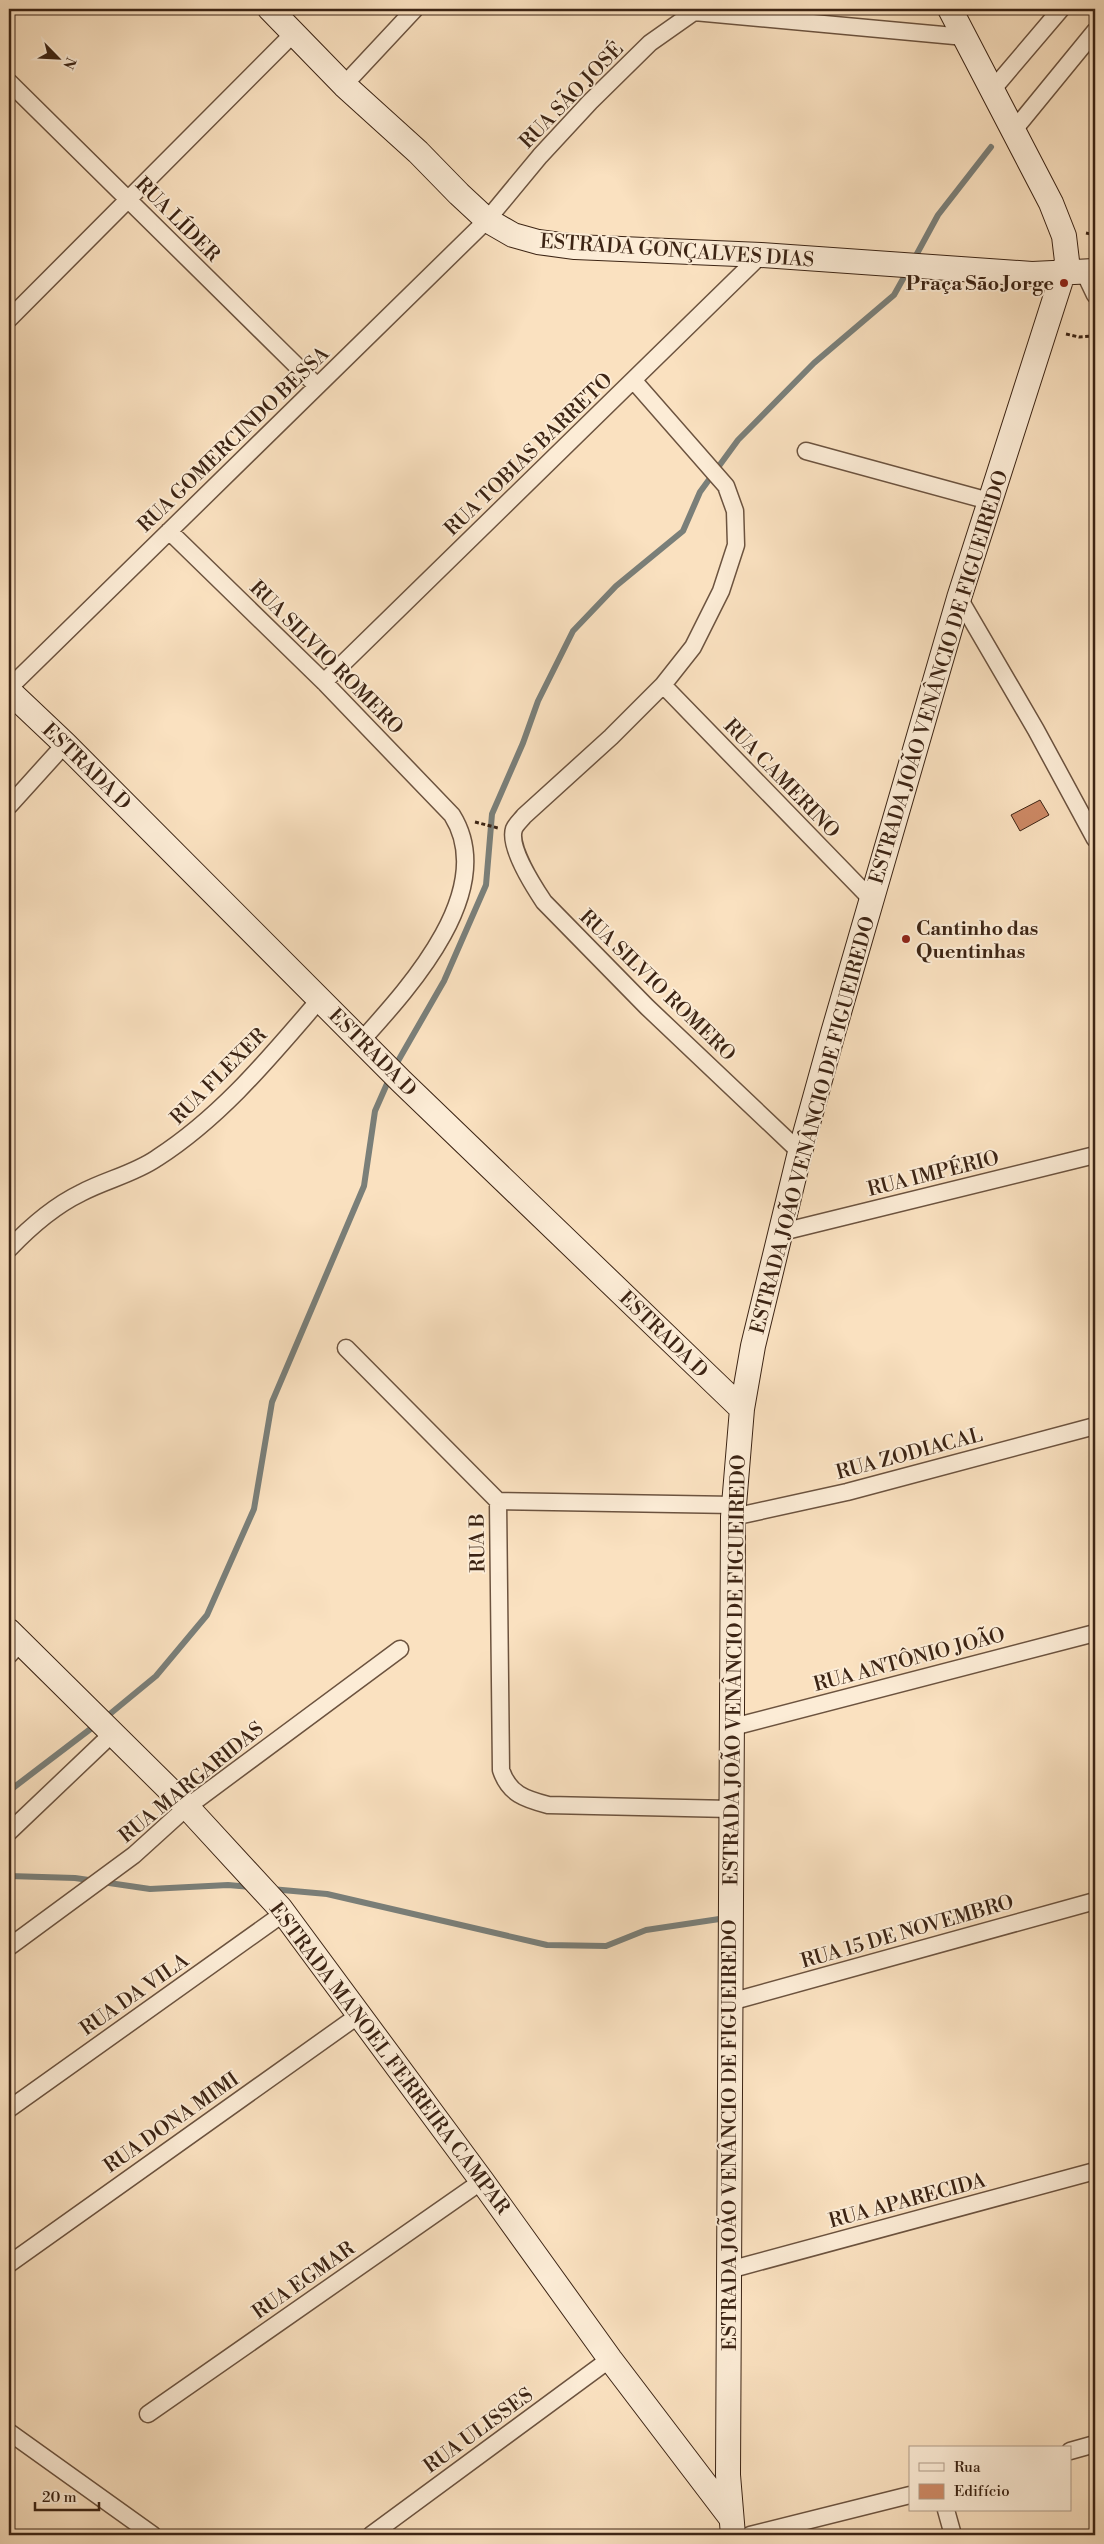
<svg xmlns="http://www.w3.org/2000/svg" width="1104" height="2544" font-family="'Libre Bodoni',serif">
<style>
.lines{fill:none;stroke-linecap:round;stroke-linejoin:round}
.stream{stroke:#7a7f79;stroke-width:6}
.building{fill:#cd8965;stroke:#3c2414}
.street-casing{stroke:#6c533f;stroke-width:19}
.secondary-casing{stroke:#3c2414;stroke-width:26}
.path{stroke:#3c2414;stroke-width:3;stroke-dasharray:4 2.5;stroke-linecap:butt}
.street{stroke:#fcecd6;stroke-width:16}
.secondary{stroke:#fcecd6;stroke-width:24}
.poi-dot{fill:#8f2418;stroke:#fcecd6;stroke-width:2}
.labels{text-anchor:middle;stroke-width:4;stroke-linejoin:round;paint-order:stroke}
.street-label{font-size:20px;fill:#3c2414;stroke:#fcecd6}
.poi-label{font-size:20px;font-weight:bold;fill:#3c2414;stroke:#fcecd6;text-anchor:end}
</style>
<rect width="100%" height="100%" fill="#fae1c0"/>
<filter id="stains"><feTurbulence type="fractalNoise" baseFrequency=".004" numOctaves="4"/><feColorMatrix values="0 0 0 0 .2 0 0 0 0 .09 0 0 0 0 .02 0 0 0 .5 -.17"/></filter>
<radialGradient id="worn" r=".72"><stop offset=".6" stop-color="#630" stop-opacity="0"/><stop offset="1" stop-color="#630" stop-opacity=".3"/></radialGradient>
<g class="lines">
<!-- stream -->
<path class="stream" d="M913,261L938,215L991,147
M394,1068L444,981L486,885L492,814L523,743L538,701L573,631L616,586L683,531L700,492L738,440L814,363L894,295L908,270
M105,1718L156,1676L207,1615L254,1509L272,1402L364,1186L375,1111L390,1077
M9,1791L97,1724
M9,1876L75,1878L150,1889L228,1885L251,1887
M271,1889L327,1894L547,1945L606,1946L646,1930L726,1918"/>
</g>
<!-- building -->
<path class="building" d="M1040,800L1049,815L1020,831L1011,815Z"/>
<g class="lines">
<defs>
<path id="street" d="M9,82L317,386
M344,85L415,9
M993,89L1061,9
M1014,130L1095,31
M1084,272L1095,295
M9,319L294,33
M634,381L726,486L735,511L736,545L721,591L693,647L663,685L611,737L524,816C521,820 516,824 514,829C508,847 534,887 544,902L647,1007L800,1152
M806,451L989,501
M169,531L324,682L452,815C499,890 409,988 362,1040
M959,598L1036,730L1095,839
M324,682L761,255
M663,685L872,900
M9,688L487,220L540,156L590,102L650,43L694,12L965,37
M9,806L65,744
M782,1232L1095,1155
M9,1249C30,1227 54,1206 81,1193C105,1180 134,1174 157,1158C222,1116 270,1057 320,999
M346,1348L498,1501L501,1770C509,1794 525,1799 548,1805L731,1809
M498,1501L734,1505
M733,1517L847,1492L1095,1426
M9,1655L20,1643
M733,1727L1095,1633
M9,1832L113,1733
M9,1947L134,1855L187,1807L400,1649
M730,2002L1095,1901
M9,2109L284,1913
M9,2264L359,2015
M729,2270L1095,2171
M148,2414L482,2181
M9,2432L153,2535
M1070,2451L1095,2444
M946,2510L953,2535
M371,2535L610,2359
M750,2535L910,2495"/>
<path id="secondary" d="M270,9L344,85L418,152L459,194L487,220L513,235L538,242L575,247L761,255L1032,274L1095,271
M9,691L65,744L401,1081L742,1409
M9,1631L187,1807L280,1908L482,2181L610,2359L731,2518
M733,2535L728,2475L733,1517L742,1409L753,1346L800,1152L833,1033L959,598L1067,261L1064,236L1051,203L950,9"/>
</defs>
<!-- street casing -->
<use href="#street" class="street-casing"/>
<!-- secondary casing -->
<use href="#secondary" class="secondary-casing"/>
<!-- path -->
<path class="path" d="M1086,233L1095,235
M1066,334L1079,337L1095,336
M475,822L498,828"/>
<!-- street -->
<use href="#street" class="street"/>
<!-- secondary -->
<use href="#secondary" class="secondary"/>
</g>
<!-- markers -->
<g class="poi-dot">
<circle cx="1064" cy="283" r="5"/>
<circle cx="906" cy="939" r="5"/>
</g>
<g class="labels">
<!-- street labels -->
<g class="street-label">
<text transform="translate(571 95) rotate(-46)" y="7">RUA SÃO JOSÉ</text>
<text transform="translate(178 219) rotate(45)" y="7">RUA LÍDER</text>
<text transform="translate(677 250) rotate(4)" y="7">ESTRADA GONÇALVES DIAS</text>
<text transform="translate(233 439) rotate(-44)" y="7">RUA GOMERCINDO BESSA</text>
<text transform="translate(528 454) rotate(-44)" y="7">RUA TOBIAS BARRETO</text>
<text transform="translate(327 657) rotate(45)" y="7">RUA SILVIO ROMERO</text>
<text transform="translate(938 677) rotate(-73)" y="7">ESTRADA JOÃO VENÂNCIO DE FIGUEIREDO</text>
<text transform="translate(87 766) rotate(44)" y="7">ESTRADA D</text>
<text transform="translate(782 778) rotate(46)" y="7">RUA CAMERINO</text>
<text transform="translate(658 985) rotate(44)" y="7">RUA SILVIO ROMERO</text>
<text transform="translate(373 1052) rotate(45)" y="7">ESTRADA D</text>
<text transform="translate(218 1076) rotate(-45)" y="7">RUA FLEXER</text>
<text transform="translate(812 1125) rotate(-75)" y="7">ESTRADA JOÃO VENÂNCIO DE FIGUEIREDO</text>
<text transform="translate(933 1173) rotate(-14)" y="7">RUA IMPÉRIO</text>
<text transform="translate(664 1334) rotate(44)" y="7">ESTRADA D</text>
<text transform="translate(909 1453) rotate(-15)" y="7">RUA ZODIACAL</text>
<text transform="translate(477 1543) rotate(-91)" y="7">RUA B</text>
<text transform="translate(909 1659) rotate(-15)" y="7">RUA ANTÔNIO JOÃO</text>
<text transform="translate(734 1670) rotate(-89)" y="7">ESTRADA JOÃO VENÂNCIO DE FIGUEIREDO</text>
<text transform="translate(191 1782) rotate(-39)" y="7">RUA MARGARIDAS</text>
<text transform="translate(907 1931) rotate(-16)" y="7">RUA 15 DE NOVEMBRO</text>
<text transform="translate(134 1994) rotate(-35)" y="7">RUA DA VILA</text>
<text transform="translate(390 2058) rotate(53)" y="7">ESTRADA MANOEL FERREIRA CAMPAR</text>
<text transform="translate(171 2122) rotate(-35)" y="7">RUA DONA MIMI</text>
<text transform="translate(729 2135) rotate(-90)" y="7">ESTRADA JOÃO VENÂNCIO DE FIGUEIREDO</text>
<text transform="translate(907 2200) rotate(-15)" y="7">RUA APARECIDA</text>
<text transform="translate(303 2280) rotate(-35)" y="7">RUA EGMAR</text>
<text transform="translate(478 2430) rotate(-36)" y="7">RUA ULISSES</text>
</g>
<!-- poi labels -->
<g class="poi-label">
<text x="1054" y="290">Praça São Jorge</text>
<text x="916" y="935" text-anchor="start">Cantinho das<tspan x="916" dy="23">Quentinhas</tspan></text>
</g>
</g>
<!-- margin -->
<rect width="1104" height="2544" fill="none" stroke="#fae1c0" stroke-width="30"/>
<rect x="10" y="10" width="1084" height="2524" fill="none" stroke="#3c2414" stroke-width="2.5"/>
<rect x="15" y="15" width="1074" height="2514" fill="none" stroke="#3c2414"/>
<!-- legend -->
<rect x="909" y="2446" width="162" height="65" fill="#fcecd6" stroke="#af9c88"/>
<rect x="919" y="2463" width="25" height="8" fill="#fcecd6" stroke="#af9c88"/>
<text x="954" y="2472" font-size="15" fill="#3c2414">Rua</text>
<rect x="919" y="2484" width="25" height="15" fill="#cd8965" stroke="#af9c88"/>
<text x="954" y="2496" font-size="15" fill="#3c2414">Edifício</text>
<!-- north arrow -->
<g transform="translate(58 58) rotate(114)" stroke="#fcecd6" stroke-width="4" paint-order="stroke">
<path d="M0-4L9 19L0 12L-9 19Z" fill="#3c2414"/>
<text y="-8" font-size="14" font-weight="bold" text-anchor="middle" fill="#3c2414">N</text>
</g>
<!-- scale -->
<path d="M35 2502v8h64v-8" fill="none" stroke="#3c2414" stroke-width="2.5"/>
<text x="42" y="2502" font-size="15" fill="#3c2414" stroke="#fcecd6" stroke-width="4" paint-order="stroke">20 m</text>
<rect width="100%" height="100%" filter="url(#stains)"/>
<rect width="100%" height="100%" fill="url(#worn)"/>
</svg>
